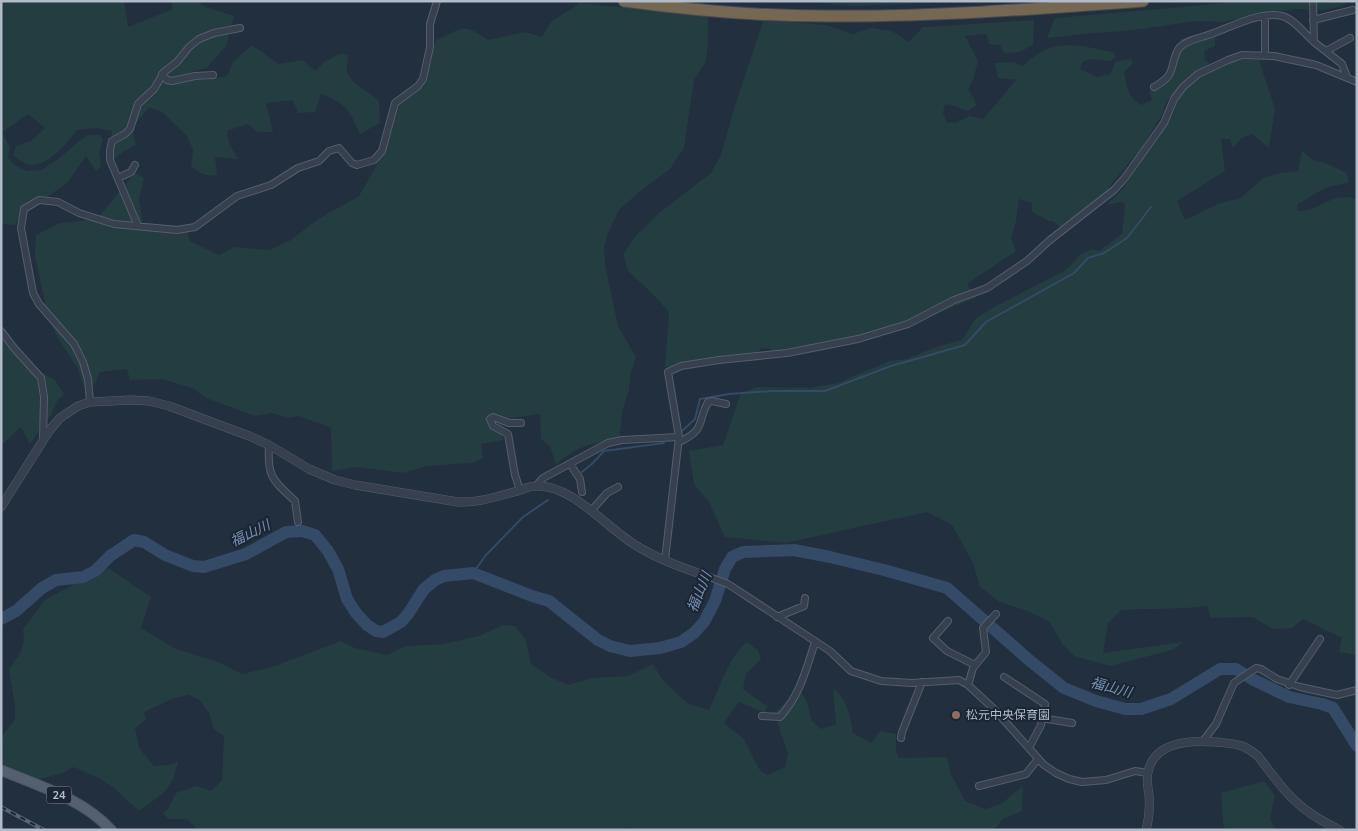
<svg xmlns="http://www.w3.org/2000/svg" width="1358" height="831" font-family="'Nunito Sans','Noto Sans JP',sans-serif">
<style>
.green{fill:#243d40}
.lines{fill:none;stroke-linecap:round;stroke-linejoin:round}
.stream{stroke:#344a67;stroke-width:2}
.river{stroke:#344a67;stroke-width:12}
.minor-casing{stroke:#545e6c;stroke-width:8}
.tertiary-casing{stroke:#545e6c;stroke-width:9}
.primary-casing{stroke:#424c5a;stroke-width:12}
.motorway-casing{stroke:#414b59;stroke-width:13}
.minor{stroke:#36404e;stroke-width:6}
.tertiary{stroke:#36404e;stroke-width:8}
.primary{stroke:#545f6f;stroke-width:10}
.motorway{stroke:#756752;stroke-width:11}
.rail-casing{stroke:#576476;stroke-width:4}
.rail{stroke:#1b2533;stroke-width:2;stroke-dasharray:5.5;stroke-linecap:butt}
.education-dot{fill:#8d6e63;stroke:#1b2533;stroke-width:2}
.labels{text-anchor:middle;stroke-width:4;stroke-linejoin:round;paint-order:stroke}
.shield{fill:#1b2533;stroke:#848e9d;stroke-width:1}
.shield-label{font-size:11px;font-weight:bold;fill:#b1bbca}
.poi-label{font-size:12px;fill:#b1bbca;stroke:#1b2533;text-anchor:start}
.water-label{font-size:14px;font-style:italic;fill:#7792b4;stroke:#1b2533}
</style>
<rect width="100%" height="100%" fill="#222f3f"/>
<!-- green -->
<path class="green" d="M1,1H124L128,27L173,9L171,1H200L201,5L234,16L226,46L206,68L171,78L205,80L227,76L233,62L252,45L278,64L303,60L315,71L324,62L342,53L348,55C348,60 346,67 347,71C349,83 370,92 379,101L380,123L360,134C349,110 347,104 321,94L315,112L298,113L293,100L266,103L273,132H258L247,124L227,131L229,143L238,159L215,157L217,176L205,175L191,167L193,150L187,136L162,112L149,107L132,128L136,145L120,154L108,166L112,131L96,128L77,130C66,144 47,169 26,164C22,162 17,158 13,155L16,146L31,141L45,128L28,114L2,132L10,148L8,157L14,165L27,171L41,170L57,160L79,141L88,135H100L103,140L99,152L101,167L96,171L86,156L67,183L27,211L14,225L1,224Z
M803,1H985L853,6Z
M1249,1H1348L1342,6L1324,10L1297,9L1271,12L1224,22L1197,21L1126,31L1095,33L1047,38L1055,18Z
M580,3L708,16V46L705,63L694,80L684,148L670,169L639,192L619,210L609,231L604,247L605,264L618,326L636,357L631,372L629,390L623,409L619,439C592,443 576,446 556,465L550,446L541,439L540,414L500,420L503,440L481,444L483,458L472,463L426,466L404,473L356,467L332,471L331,428L299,416L288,418L272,413L255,416L206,398L192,388L162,379L130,380L127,369L100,372L95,383L88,392L83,385L77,367L59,340L48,317L35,256L36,235L60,223L82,221L101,214L135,173L144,178L139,199L143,223L186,226L190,241L219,255L235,247L269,250L289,241L320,218L359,196L379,161L390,106L412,91L427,66L436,40C463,29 461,21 488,40L525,32L542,37L551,22Z
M764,19L826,25L853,34L871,28L892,31L909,42L923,27L1034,20L1033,45L1019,52L1004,53L1000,45L989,44L986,34L965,36L978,61L973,80L968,90L975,100L976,106L967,111L954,106L945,104L943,113L947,122L956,123L969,116L983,119L1016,80L998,78L995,63L1014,62L1023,66C1054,36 1075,45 1113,52L1116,57L1110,61L1090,59L1082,62L1080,69L1097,77L1110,74L1116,61L1131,59L1133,63L1124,72C1127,87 1128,98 1142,105L1152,100L1149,91L1164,84L1167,70L1181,39L1216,31L1215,46L1204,51L1205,60L1210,63L1182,84L1166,102L1162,115L1140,150L1109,187L1100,205L1060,227L1053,221H1049L1032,212V203L1019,199L1016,221L1011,238L1016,251L967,284L977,297L930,317L856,342L772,358L771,349L762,348L752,357L710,360L665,367L669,313L658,299L628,271L623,255L634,238L660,212L711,173L721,155L736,102Z
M1243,60H1259L1275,109L1269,148L1252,134L1242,138L1233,148L1230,139H1221L1225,171L1177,201L1185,220L1220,203L1241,198L1263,178L1280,173L1298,171L1302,150C1316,166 1316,158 1332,166C1337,168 1341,171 1347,173L1349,182L1325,188L1298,204L1297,211C1320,212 1334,189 1357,200V655L1339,652L1342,638L1303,619L1292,628L1273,629L1253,617L1211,618L1207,606C1179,610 1150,608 1121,610L1108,623L1103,653L1184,642L1172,650L1110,666L1074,656L1063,645L1049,621L1027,611L998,601L980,587L973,563L952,525L927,512L786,543L725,537L709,502L694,484L689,451L723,445L741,393L757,387L809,388L838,383L889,361L906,359L936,347L962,340L976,318L994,307L1066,270L1081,254L1092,249L1099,251L1122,234L1125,203L1121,202L1107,205L1123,189L1156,137L1176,97L1193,81L1224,62Z
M1,340L26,363L55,380L64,394L57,401L51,415L30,444L21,427L1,446Z
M108,568L151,597L141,628L176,649L218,662L242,674L272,667L341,641L355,648L387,655L406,646L444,644L479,636L503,625L515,626L526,640L531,664L552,678L568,685L591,678L628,676L653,664L662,679L687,703L709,710C721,685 726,663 746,642L758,650L761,659L746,674L743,689L767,706L765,713L739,702L724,723L744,739L759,769L767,775L785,767L788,754L774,713L790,698L795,685L806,699L812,721L821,729L836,724L833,689C848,699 850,716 853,733L871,743L880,731L896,734V751L899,758L947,757L951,774L965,801L985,809L1001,804L1023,786L1022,811L1003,819L994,830H635L631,828L628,830H195L194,826L187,819H168L163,813L168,809L176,793L197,786L211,791L222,780L224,736L214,729L209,713L200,700L189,695L172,699L144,712L146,720L135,728L139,748L154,766L171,765L178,761C172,792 162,794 139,811L114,788L100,779L74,767L60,774L39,779L1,763V738L15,719V706L9,669C20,654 26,648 23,629L45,600L74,584Z
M1264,781L1275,796L1270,819L1276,830H1225L1223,823L1221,793Z"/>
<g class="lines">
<!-- stream -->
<path class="stream" d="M681,432L695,419L700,399L729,394L772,391H825L891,366L965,345L986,322L1074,273L1088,258L1104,253L1127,238L1151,207
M582,472L593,463L604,451L664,443
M473,573L486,555L523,517L548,500"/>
<!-- river -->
<path class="river" d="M1,619L16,611L42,588L56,580L83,577L95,571L110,556L134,540L144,542L165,555L193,566L204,567L246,554L286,532L302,531L315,535L328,551L338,569L347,599L356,613L367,625L376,631L383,632L401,622L408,614L424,589L435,580L444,576L473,573L532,596L549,601L598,640L610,646L630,651L660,648L681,642L694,633L704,622L715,601L725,569L732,557L743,552L794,550L830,557L884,570L947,588L1029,660L1064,688L1096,701L1125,709H1141L1171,699L1220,669H1236L1252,679L1289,697L1322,704L1333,708L1357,746"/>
<defs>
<path id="minor" d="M1313,1L1314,42L1342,64L1347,77
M1313,20L1353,10
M1326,51L1350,38
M1265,55V16
M162,74L167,80L172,81L195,76L213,75
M1154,87C1159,84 1165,81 1169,75C1174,67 1173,55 1180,47C1189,39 1197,39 1208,35C1230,28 1258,11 1282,16C1294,19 1305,34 1314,42
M118,178L131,172L135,165
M138,226L110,160V150L112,141L125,134L130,129L138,104L154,89L164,72L177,62L189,47L199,39L214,33L240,28
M1,331L14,348L41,378L44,397L43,439
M90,402L88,379L83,362L74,344L39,304L33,293L21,228L24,209L39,200L58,202L79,213L114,224L177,230L195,227L237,196L271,185L298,168L319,161L329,151L339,148L352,163L357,165L374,160L382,151L395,103L418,86L423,79L430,47V24L437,1
M679,442C706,430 697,422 708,402L712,401L726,404
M269,445C267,478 273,480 295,501L298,522
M570,464L580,479L582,492
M536,486L543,478L608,443L622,440L679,437
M520,490L515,475L508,434L493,426L490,419L493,417L509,423H521
M591,511L607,493L618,487
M665,560L679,437L668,372L681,366L719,360L787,353L858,339L908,324L954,300L987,288L1027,261L1050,240L1114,190L1124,179L1164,123L1174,99L1183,87L1198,74L1228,60L1242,55L1274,56L1316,65L1357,82
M709,577L728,584L830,651L851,671L881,681L912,683L959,680L968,685L994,709L1044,765L1056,773L1069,779L1082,782L1106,780L1135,771L1148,773
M777,617L804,606L805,598
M948,621L933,638L947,651L975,665
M1004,677L1045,704L1041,725L1029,748
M968,685L973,668L986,652L983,628L996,614
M1289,685L1320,639
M762,716L780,717C800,695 806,670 815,642
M1042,718L1072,723
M901,738L902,732L922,682
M1203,741L1216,724L1234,683L1256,668L1261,669L1277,679L1300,687L1337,695L1357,690
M979,786L1026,774L1038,759"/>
<path id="tertiary" d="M1,507L49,431L60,418L78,406L90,402L131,400L149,401L169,406L249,436L269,445L309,469L335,480L355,485L458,502C478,503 495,497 514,492C521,490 529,486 536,486C574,484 609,532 642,549C663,561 686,569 709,577
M1146,830C1149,819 1150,807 1149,795C1148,788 1146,780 1148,772C1154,742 1190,740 1215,742C1224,743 1233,743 1242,746C1247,748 1253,752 1258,756C1284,791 1298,811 1340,830"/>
<path id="primary" d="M1,770C39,786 83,799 111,830"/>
<path id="motorway" d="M624,1C690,10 758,16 825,16C931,17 1037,9 1143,1"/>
</defs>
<!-- minor casing -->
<use href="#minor" class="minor-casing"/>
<!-- tertiary casing -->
<use href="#tertiary" class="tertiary-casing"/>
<!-- primary casing -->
<use href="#primary" class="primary-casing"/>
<!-- motorway casing -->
<use href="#motorway" class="motorway-casing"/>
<!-- minor -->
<use href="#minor" class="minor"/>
<!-- tertiary -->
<use href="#tertiary" class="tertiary"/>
<!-- primary -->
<use href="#primary" class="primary"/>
<!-- motorway -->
<use href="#motorway" class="motorway"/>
<defs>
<path id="rail" d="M1,807L44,830"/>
</defs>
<!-- rail casing -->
<use href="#rail" class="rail-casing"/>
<!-- rail -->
<use href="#rail" class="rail"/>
</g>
<!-- markers -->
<circle class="education-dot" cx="956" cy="715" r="5"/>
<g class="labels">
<!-- shield labels -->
<rect class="shield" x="46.5" y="786.5" width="25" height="17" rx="4"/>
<g class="shield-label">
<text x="59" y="799">24</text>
</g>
<!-- poi labels -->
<g class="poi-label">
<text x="966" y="719">松元中央保育園</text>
</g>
<!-- water labels -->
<g class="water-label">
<text transform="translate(250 533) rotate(-26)" y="5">福山川</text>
<text transform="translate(699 592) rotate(-68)" y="5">福山川</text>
<text transform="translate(1111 687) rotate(15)" y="5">福山川</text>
</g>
</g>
<!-- border -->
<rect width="1358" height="831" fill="none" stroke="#b1bbca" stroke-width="5"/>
</svg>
